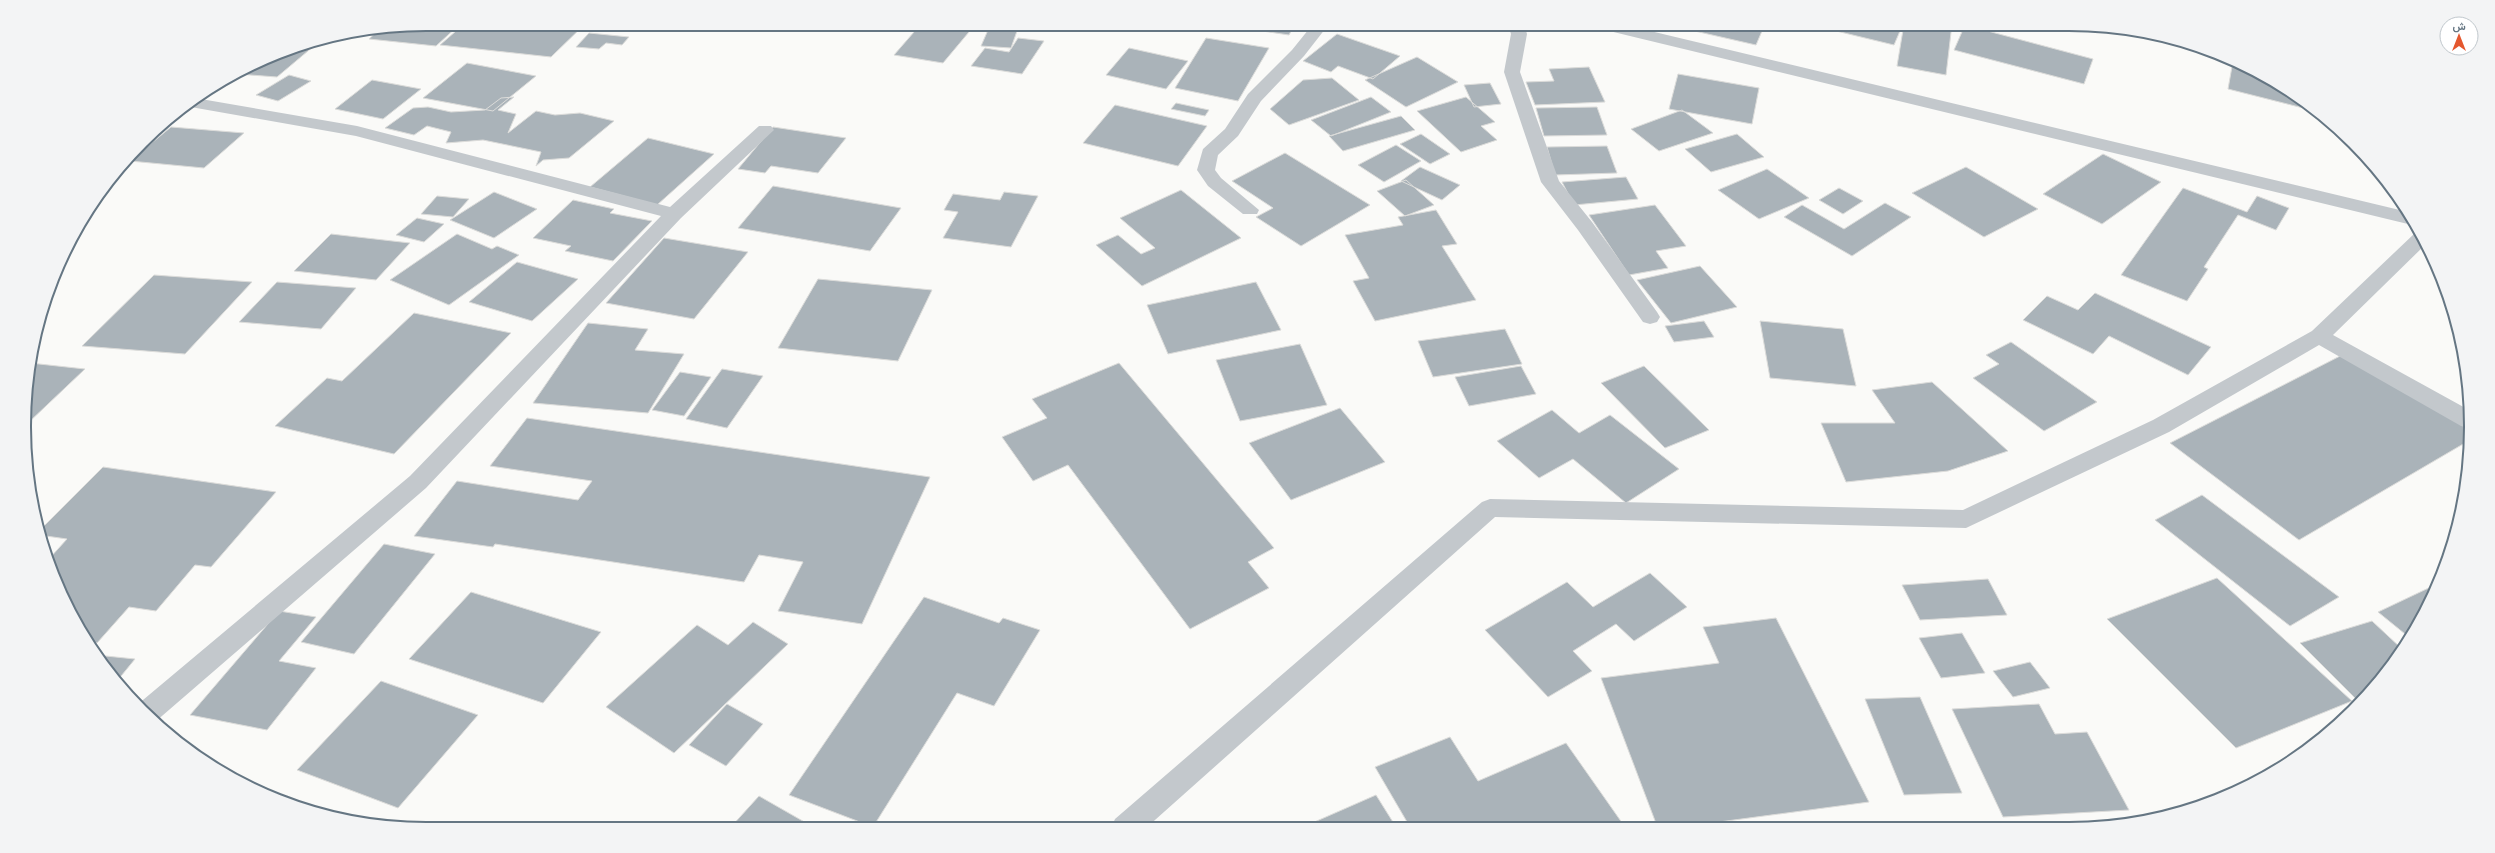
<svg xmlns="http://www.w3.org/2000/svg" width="2495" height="853" font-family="Overpass,Vazirmatn,sans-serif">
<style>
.building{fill:#aab3b9;stroke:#dcdcda}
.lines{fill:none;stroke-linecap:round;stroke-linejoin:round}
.minor{fill:#c3c8cc;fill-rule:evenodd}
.tertiary{fill:#c3c8cc;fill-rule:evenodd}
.rim{fill:none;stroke:#657683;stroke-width:2}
</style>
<rect width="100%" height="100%" fill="#fafaf8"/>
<!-- building -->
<path class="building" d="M426,24H460L436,46L369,39L381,28Z
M464,24H585L551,57L440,45Z
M921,24H960L974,26L943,63L894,55Z
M1230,24H1295L1289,35L1229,26Z
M1664,24H1765L1756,45Z
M1830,24H1903L1894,45L1828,29Z
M1904,24H1952L1946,75L1897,66Z
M1965,25L2093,59L2084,84L1954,50Z
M988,30L1017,31L1011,48L981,46Z
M589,33L629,37L622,45L606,43L599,49L576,47Z
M1337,34L1400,56L1373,79L1338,66L1331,72L1303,61Z
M1018,38L1044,41L1022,74L971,66L985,48L1009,52Z
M1206,38L1269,48L1238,101L1175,88Z
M321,40L277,77L237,74L273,55Z
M1129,48L1188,61L1166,89L1106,75Z
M1417,57L1458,82L1406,107L1365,80Z
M2233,61L2246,65L2319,112L2228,89Z
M467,63L536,76L493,111L423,98Z
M1589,67L1605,102L1535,105L1526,82L1554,81L1549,69Z
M1678,74L1759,88L1752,124L1669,109Z
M289,75L311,81L278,101L256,95Z
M1332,78L1359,100L1289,125L1270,109L1303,80Z
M372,80L421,89L383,119L335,109Z
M1490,83L1501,104L1474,107L1464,85Z
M514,97L498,110L516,114L508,133L536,111L555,115L580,113L614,121L569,158L543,160L536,166L541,152L483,140L446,143L451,132L427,126L414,135L385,128L413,108L428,107L451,112L485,110L501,98Z
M1371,97L1391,112L1331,136L1311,120Z
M1466,97L1495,122L1481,126L1497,140L1461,152L1417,111Z
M1176,103L1209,110L1205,116L1171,109Z
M1115,105L1207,126L1178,166L1083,143Z
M1597,107L1607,135L1544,136L1536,108Z
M1682,110L1713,133L1659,151L1631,129Z
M1401,116L1415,130L1343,151L1329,136Z
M171,127L244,133L204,168L130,161Z
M773,127L846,138L818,173L771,166L765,173L738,169Z
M1421,134L1450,154L1430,164L1400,144Z
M1737,134L1764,157L1711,172L1685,149Z
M648,138L714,154L657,205L590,187Z
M1396,145L1421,161L1384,182L1358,165Z
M1607,146L1617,173L1555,175L1547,147Z
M1285,153L1370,205L1301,246L1256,217L1273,208L1232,181Z
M2103,154L2161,182L2102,224L2043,194Z
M1420,167L1460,185L1442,200L1401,181Z
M1966,167L2038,209L1984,237L1912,193Z
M1767,169L1809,198L1759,219L1718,190Z
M1626,177L1638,199L1574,205L1562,182Z
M1406,180L1434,205L1405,216L1377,191Z
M773,186L901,208L870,251L738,228Z
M1839,188L1863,201L1843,214L1819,200Z
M2183,188L2247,212L2257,196L2289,208L2276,230L2238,215L2204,267L2208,269L2187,301L2121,275Z
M1181,190L1241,238L1142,286L1096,245L1118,235L1141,254L1155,248L1120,218Z
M494,192L537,209L494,238L450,220Z
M1004,192L1038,196L1011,247L943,238L958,212L944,210L953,194L1000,200Z
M437,196L469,199L453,217L421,214Z
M573,200L614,209L610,213L652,221L613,261L565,251L571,246L533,238Z
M1885,203L1911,217L1852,256L1784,217L1802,205L1844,229Z
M1655,205L1686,246L1656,251L1668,268L1629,275L1589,215Z
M1436,210L1457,244L1442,246L1476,300L1375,321L1353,281L1369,278L1345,235L1403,225L1398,217Z
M417,218L444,224L424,242L396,235Z
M331,234L410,243L376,280L294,271Z
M457,234L492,249L497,246L519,255L449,305L390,280Z
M664,238L748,252L694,319L606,303Z
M517,262L578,279L532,321L469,302Z
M1700,266L1737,307L1671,323L1637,280Z
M154,275L252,282L185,354L82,346Z
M818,279L932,290L898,361L778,348Z
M277,282L356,288L321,329L239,322Z
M1256,282L1281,330L1168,354L1147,305Z
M2095,293L2211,347L2188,375L2109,336L2093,354L2023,320L2047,296L2078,310Z
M414,313L511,333L394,454L275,426L327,378L342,381Z
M1704,321L1714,337L1674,342L1665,326Z
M1760,321L1843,329L1856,386L1770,378Z
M588,323L648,329L635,350L684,354L648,413L533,403Z
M1505,329L1522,364L1433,377L1418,341Z
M2011,342L2097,402L2044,431L1973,378L1999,364L1986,355Z
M1300,344L1327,405L1240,421L1216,360Z
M2344,354L2469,429L2470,440L2299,540L2170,443Z
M30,363L85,369L28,423L26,422L27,374Z
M1119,363L1274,548L1248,562L1269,588L1190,629L1068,465L1033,481L1002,437L1047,418L1032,399Z
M1521,366L1536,394L1469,406L1455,377Z
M1644,366L1709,430L1665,448L1601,383Z
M722,369L763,376L727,428L686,419Z
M680,372L711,377L684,416L652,410Z
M1932,382L2008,451L1948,471L1846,482L1821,423H1895L1872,390Z
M1340,408L1385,462L1291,500L1249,443Z
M1552,410L1579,433L1610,415L1679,469L1626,503L1573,459L1539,478L1497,441Z
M527,418L930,477L862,624L778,611L803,562L759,555L744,582L495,544L493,547L414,536L457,481L578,500L592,481L490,466Z
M103,467L276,492L211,567L195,565L156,611L129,607L97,643L87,641L55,581L48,560L67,539L39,535L38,532Z
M2202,495L2339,597L2290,626L2155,520Z
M384,544L435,554L354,654L301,642Z
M1650,573L1687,607L1634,641L1616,624L1573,651L1592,671L1548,697L1485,630L1567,582L1593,607Z
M2217,578L2352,701L2236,748L2107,619Z
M1988,579L2007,615L1920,620L1902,585Z
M2435,585L2417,628L2410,638L2378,612Z
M471,592L601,632L543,703L409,659Z
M924,597L999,623L1003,618L1040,630L994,706L957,693L873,827L789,795Z
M279,611L316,617L279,661L316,668L267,730L190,715Z
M1776,618L1869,802L1689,826H1657L1601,678L1719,663L1703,627Z
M2372,621L2402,649L2371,692L2360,703L2300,643Z
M753,622L788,644L674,753L606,707L697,625L728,645Z
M1962,633L1985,673L1941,678L1919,638Z
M96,655L135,659L117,681Z
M2030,662L2050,688L2013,697L1993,671Z
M381,681L478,715L398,808L297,770Z
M1920,697L1962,793L1904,795L1865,699Z
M727,704L763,724L726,766L689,745Z
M2039,704L2055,734L2087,732L2129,810L2003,817L1952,709Z
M1450,737L1478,781L1566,743L1625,827H1410L1375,767Z
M1376,795L1396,827H1303Z
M759,796L815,828H730Z"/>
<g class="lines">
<!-- minor -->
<path class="minor" d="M1313,24H1329L1304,56L1261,101L1238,136L1218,155L1215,170L1221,178L1259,210L1257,214H1243L1208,186L1197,170L1203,149L1225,129L1248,94L1292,50Z
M1508,24H1524L1527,34L1520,72L1559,181L1592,222L1657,312L1660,317L1657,322L1650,324L1643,322L1578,230L1541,182L1504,72L1511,34Z
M195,98L357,126L670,207L759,126H771L774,130L681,218L426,488L155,722L137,705L410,476L661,216L356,136L185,106Z
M2420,232L2426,244L2333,335L2469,410V428L2461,426L2319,345L2169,432L1966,528L1495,517L1146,828H1111L1115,819L1482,502L1490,499L1963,510L2153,420L2312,331L2415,233Z"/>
<!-- tertiary -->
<path class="tertiary" d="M1593,24H1621L2408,212L2416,224L2412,225L1601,29Z"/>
</g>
<!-- crop -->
<path d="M0 0H2495V853H0ZM426 31H2069A395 395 0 0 1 2464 426V427A395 395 0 0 1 2069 822H426A395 395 0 0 1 31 427V426A395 395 0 0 1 426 31Z" fill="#f3f4f5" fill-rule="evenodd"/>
<path class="rim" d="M426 31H2069A395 395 0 0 1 2464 426V427A395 395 0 0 1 2069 822H426A395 395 0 0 1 31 427V426A395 395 0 0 1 426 31Z"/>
<!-- north arrow -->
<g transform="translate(2459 36)"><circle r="19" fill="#ffffff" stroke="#c1c8cd"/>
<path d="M0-3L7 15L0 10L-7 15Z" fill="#e4572e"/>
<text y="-6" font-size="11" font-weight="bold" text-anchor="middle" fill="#657683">ش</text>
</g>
</svg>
